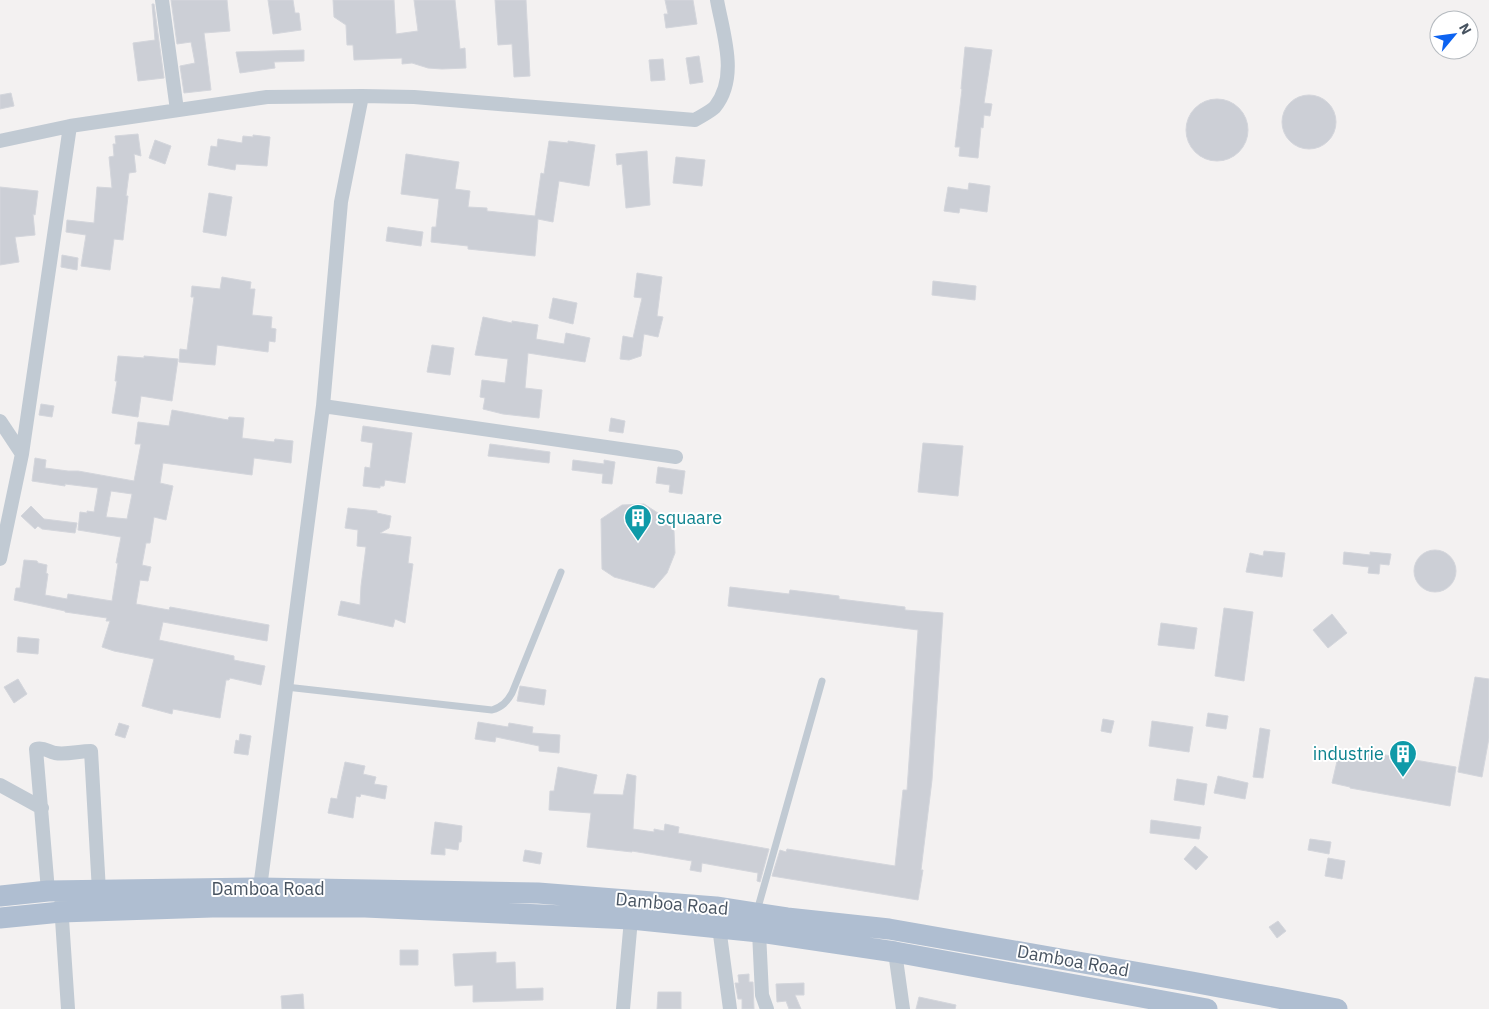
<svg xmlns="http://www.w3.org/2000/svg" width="1489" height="1009" font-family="'IBM Plex Sans',sans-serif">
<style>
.building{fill:#cccfd6;stroke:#d4d6dc;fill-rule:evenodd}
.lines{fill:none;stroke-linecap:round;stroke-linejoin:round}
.lane{stroke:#c1cad3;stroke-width:7}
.street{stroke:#c1cad3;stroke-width:14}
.primary{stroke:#afbed1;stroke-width:21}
.labels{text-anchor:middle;stroke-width:4;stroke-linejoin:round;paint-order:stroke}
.culture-label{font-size:18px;fill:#0d838f;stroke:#fff;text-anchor:start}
.street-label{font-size:18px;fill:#475360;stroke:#fff}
</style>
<rect width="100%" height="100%" fill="#f3f1f1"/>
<!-- building -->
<path class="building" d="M171,0H227L230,31L204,33L211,90L184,93L180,66L195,63L191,42L177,44Z
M268,0H293L295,13H299L301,30L273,34Z
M333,0H394L396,34L418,31L414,0H455L460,49L465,48L466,68L442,69L428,68L412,63L402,64V58L354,60L353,45H347L346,25L334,17Z
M495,0H526L530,76L514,77L512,44L498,45Z
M665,0H693L697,24L666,28L664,14H668Z
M152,4H154L164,78L138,81L133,43L155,40Z
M965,47L992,50L984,103L992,104L990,116L984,115L983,128L981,127L978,158L959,156L960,147H955L962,89H961Z
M304,50V61L274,62L275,68L240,73L236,52Z
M699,56L703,82L690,84L686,58Z
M663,59L665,80L651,81L649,60Z
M11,93L14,106L0,109V95Z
M1282 122a27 27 0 1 1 54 0a27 27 0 1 1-54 0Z
M1186 130a31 31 0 1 1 62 0a31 31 0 1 1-62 0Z
M138,134L141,156L134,154L136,172L129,173L126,196H128L123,240L114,239L110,270L81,266L86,235L66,232L67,220L94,223L97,187L112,188L109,157L114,156L113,144H116L115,136Z
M253,135L270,137L267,166L236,164L235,170L208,165L211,146L217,147L218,139L242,143L243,136L253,137Z
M155,140L171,146L165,164L149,158Z
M549,141L568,143V141L595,145L589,186L559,181L553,222L538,219L535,256L468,249V246L431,242L432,227H436L439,199L401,194L406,154L459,162L455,189L470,191L468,207L487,208V211L535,216L541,173L544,174Z
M647,151L650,205L626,208L622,164L617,165L616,154Z
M676,157L705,160L702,186L673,183Z
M969,183L990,186L987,212L960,208L959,213L944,211L948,187L968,190Z
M0,187L38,191L35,215L33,214L35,235L15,237L19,262L0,265Z
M209,193L232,197L226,236L203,232Z
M388,227L423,232L421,246L386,241Z
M62,255L78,258L77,270L61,267Z
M637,273L662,277L657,316L663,317L658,337L644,334L641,356L629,360L620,359L623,336L633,338L642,298L634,297Z
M222,277L251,282L250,289H255L252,315L272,317L271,328L276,329L275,342L269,341L268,352L217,345L215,365L179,362L180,349L187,350L194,297H191L192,286L220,289Z
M933,281L976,286L975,300L932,295Z
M553,298L577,303L573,324L549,318Z
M483,317L512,323V321L538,325L536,339L564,344L566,333L590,338L585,362L528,353L525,388L542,390L539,418L503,414L483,409L485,398L480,397L482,380L505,383L508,359L475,355Z
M432,345L454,348L450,375L427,372Z
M118,356L144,358V356L178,359L172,401L141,396L138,417L112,413L117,381H115Z
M41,404L54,406L52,417L39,415Z
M172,410L228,420L229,417L244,418L242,438L274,442L275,439L293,441L291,463L254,458L252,475L163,463L160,483L173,486L166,520L154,517L150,543H146L142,565L151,567L148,581L140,580L136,604L169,610L170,607L269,625L267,641L163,622L159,640L234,656V660L265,666L261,685L230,678L229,680H226L220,718L173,709L172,714L142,706L154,659L114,651L102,647L110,621H106L107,618L65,612V611L14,600L16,588H20L24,560L37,561L38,563L47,565L46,573L48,574L45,595L67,599L68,594L112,601L118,563H116L121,537L78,530L80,512L87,513V511L94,512L98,488L65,484V486L32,481L35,458L46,460L45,468L68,471H78L134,481L141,444H135L138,422L169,426ZM111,491L132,494L127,519L106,517Z
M611,418L625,421L623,433L609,431Z
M363,426L412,433L405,483L385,480L384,486H380V488L363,486L365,467L370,468L373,443L361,441Z
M923,443L963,446L958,496L918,492Z
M490,444L550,452L549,463L488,456Z
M573,460L604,464V460L615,462L612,484L602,483L603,474L572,470Z
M658,467L685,471L682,494L669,492L670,485L656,483Z
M644,504L661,515L674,531L675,553L667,573L654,588L614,577L602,569L601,519L622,505Z
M31,506L44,519L77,523L75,533L42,529L38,526L35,529L21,516Z
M348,508L377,511V513L391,516L389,528L380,533L411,537L408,563L413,564L405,623L395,619L393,627L338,615L341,601L360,605L361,586L366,547L357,546L358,530L345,528Z
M1414 571a21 21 0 1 1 42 0a21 21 0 1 1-42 0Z
M1264,551L1285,553L1282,577L1246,572L1250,553L1263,556Z
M1344,552L1370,555V552L1391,554L1389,565L1380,564L1379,574L1368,573L1369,567L1343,564Z
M730,587L789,594L790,590L839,596V599L905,607V610L943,613L932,780L921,870H923L918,900L772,876L780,850L786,852L787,849L895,866L903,790H907L918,630L728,606Z
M1224,608L1253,612L1244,681L1215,676Z
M1332,614L1347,633L1328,648L1313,630Z
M1161,623L1197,628L1194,649L1158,645Z
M18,637L39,639L38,654L17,652Z
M1475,677L1489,679V738L1482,777L1458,772Z
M18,679L27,694L14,703L4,687Z
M520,686L546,690L544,705L517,701Z
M1208,713L1228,716L1226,729L1206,726Z
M1103,719L1114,721L1111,733L1101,731Z
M1152,721L1193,727L1189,752L1149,746Z
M478,722L508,727L509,723L533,727L532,733L560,735L559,753L539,751V746L496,737L495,742L475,739Z
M119,723L129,726L125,738L115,735Z
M1260,728L1270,730L1263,778L1253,777Z
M240,734L251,736L248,755L234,753L236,740L239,741Z
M1356,750L1456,767L1450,806L1350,788V787L1332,783L1338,757L1354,761Z
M345,762L365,766L363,774L376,777L374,784L387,786L385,799L361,794L360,797L356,796L353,818L328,813L331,798L337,799Z
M558,767L597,775L593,794L623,795L627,774L636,776L633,829L654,832V829L664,831L665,824L679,827L678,833L769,849L760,882L757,881L758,873L702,863L701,872L690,870L692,861L632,851V852L587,847L591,813L549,810L550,791H554Z
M1218,776L1248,783L1245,799L1214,793Z
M1177,779L1207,784L1204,805L1174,800Z
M1151,820L1201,827L1199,839L1150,833Z
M435,822L462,826L461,842H459L458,850L445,848V855L431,854Z
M1310,839L1331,842L1329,854L1308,850Z
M1195,846L1208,857L1196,870L1184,859Z
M525,850L542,853L540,864L523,861Z
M1328,858L1345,861L1342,879L1325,876Z
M1278,921L1286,931L1277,938L1269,927Z
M400,950H418V965H400Z
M496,952V963L515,962L516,989L543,988V1000L473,1002V985L455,986L453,954Z
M749,974V982H753L754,1009H742V999H738L735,983H739L738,975Z
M804,983V995H795L801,1009H789L786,1001L777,1002L776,984Z
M658,992H681V1009H657Z
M303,994L304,1009H282L281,996Z
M919,997L956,1005L955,1009H916Z"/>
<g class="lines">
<!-- lane -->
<path class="lane" d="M286,687L492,710C502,707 507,702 512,693L561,572
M757,911L822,681"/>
<!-- street -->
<path class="street" d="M162,0L177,110
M0,141L70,126L267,97L362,96L414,97L695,120C701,116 710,112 715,107C739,77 723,34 717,0
M323,406L676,457
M0,421L22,454
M0,559L22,454L70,126
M0,785L42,808
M260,888L323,406L341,202L362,96
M48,891L36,749C44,747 47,751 55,753C67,755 79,751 91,751L99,891
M61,904L68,1009
M719,927L730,1009
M759,932L762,995L767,1009
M895,952L903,1009
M623,1009L631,919"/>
<!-- primary -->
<path class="primary" d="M0,896L48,891L260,888L538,893L716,907L787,918L889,929L1192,982L1337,1009
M0,918L61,912L212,907H365L631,919L759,932L895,952L1207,1009"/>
</g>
<!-- icons -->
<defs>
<symbol id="building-pin" viewBox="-11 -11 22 30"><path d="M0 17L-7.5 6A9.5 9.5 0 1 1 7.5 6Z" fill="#0f9aa8" stroke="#fff"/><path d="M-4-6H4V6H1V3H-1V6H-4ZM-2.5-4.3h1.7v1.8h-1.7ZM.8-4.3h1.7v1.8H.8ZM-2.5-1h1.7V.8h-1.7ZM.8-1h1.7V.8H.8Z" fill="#fff"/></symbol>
</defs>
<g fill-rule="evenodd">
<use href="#building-pin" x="622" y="502" width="32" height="43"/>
<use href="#building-pin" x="1387" y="738" width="32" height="43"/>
</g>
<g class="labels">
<!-- culture labels -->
<g class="culture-label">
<text x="657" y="524">squaare</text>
<text x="1384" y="760" text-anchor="end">industrie</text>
</g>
<!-- street labels -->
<g class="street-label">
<text x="268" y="895">Damboa Road</text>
<text transform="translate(672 904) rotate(5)" y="6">Damboa Road</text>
<text transform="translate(1073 961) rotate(10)" y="6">Damboa Road</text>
</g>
</g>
<!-- north arrow -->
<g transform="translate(1454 35) rotate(61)"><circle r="24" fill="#ffffff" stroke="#b5babf"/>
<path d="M0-4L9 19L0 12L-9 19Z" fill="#0d63f1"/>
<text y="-8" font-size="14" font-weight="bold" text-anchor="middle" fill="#475360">N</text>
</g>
</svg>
